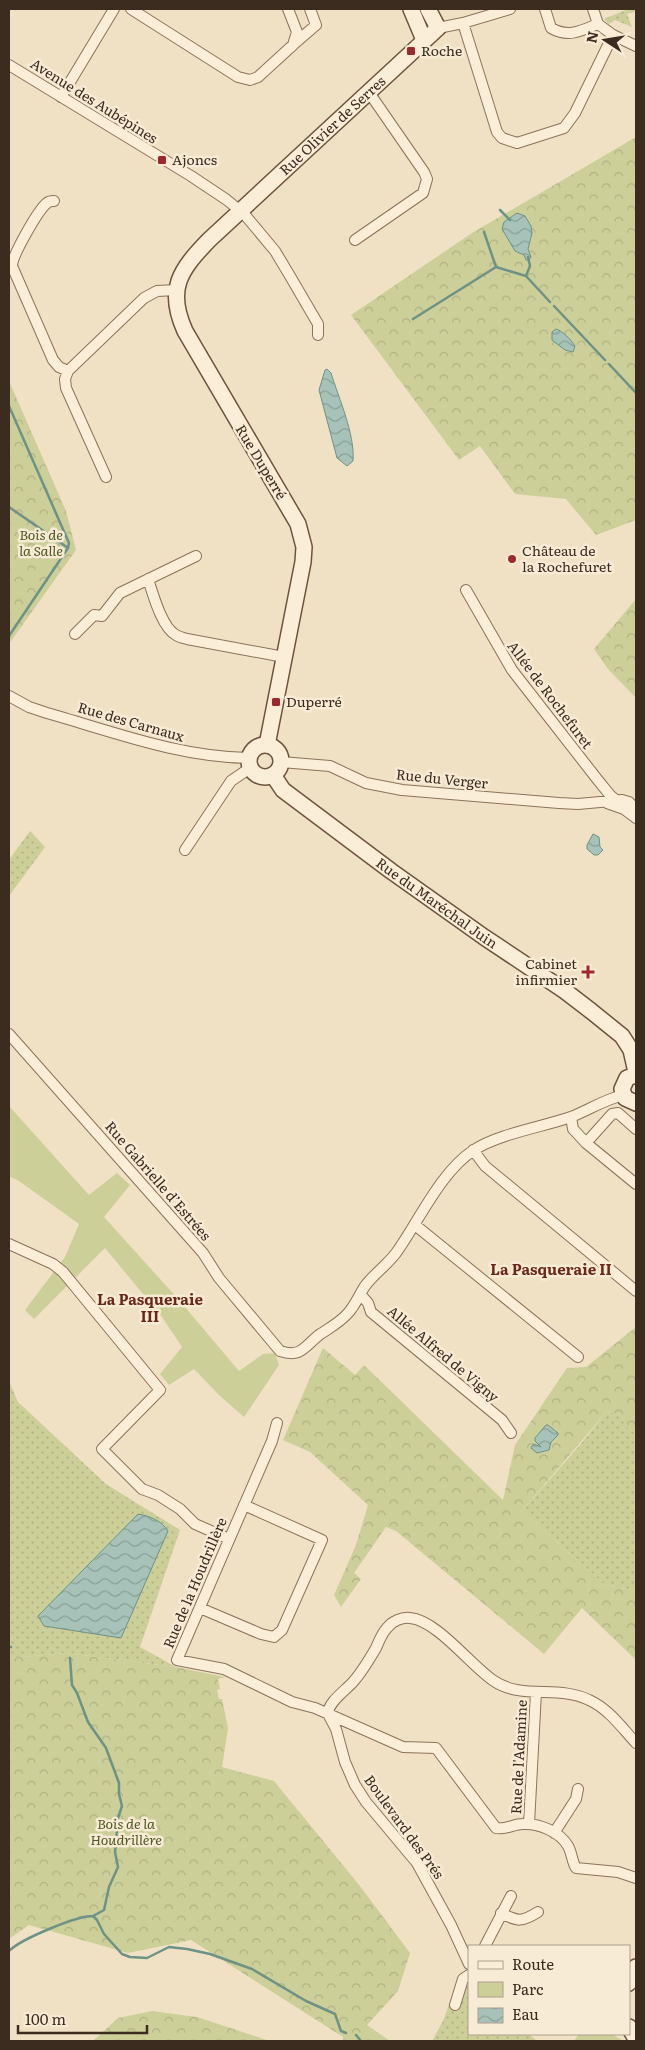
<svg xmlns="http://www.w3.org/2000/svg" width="645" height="2050" font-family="Literata,serif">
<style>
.grass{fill:url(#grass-dots)}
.forest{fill:url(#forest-crowns)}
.green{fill:#cccf98}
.water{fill:url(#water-waves);stroke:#6d9287}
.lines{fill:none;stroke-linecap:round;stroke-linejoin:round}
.stream{stroke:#6d9287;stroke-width:2.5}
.street-casing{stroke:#8c725a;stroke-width:12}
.secondary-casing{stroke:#6e533d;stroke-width:18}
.street{stroke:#faeed9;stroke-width:10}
.secondary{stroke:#faeed9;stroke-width:15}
.poi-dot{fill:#9d282f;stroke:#f7ebd5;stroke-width:2}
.labels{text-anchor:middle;stroke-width:5;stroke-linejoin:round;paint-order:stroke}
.poi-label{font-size:14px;fill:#3c2b1f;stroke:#f7ebd5;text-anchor:start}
.street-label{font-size:14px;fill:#3c2b1f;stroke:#f7ebd5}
.park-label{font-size:14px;font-style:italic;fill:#4f5924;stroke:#f7ebd5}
.neighbourhood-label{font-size:15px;font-weight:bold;fill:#6a281c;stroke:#f7ebd5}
</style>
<defs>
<pattern id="grass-dots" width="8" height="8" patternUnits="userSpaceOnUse" patternTransform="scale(1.25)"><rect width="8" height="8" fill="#cccf98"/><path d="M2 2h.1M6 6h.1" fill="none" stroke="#b0b283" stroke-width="1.8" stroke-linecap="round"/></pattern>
<pattern id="forest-crowns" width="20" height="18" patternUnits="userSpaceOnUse" patternTransform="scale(1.25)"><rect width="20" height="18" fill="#cccf98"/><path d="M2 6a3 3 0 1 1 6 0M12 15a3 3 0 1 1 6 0" fill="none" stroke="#b0b283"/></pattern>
<pattern id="water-waves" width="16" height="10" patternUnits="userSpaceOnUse" patternTransform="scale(1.25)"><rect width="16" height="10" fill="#a7c3b9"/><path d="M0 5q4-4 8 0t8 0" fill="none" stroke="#899f96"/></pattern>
</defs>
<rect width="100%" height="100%" fill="#f0e1c5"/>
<!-- grass -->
<path class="grass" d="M628,9H636V11L627,14L632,27L615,20L609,24L604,19Z
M30,831L45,847L9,896V860Z
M9,1381L18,1402L106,1484L180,1530L140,1647L176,1667L67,1653L9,1658Z
M607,1411L620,1415L627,1427L636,1434V1591L605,1585L522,1511L579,1446Z
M469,1984V2034H529L537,2041H432L443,2021L455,1989Z"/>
<!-- forest -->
<path class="forest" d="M636,137V520L596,535L566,499L515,494L480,446L459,460L351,315L472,233Z
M9,381L66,511L76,550L9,644Z
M636,599V698L608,669L594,649Z
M636,1327V1434L627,1427L620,1415L607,1411L522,1511L605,1585L636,1591V1660L582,1608L544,1654L396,1531L386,1527L354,1573L361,1579L341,1607L334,1595L356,1545L368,1505L310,1452L283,1440L323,1348L355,1375L364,1365L503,1500L515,1445L567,1368L586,1367Z
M67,1653L176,1667L225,1677L218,1679L220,1689L217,1690L219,1699H222L228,1728L222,1767L274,1781L360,1886L410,1953L398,1991L367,2025L390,2041H343V2037L191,1940L128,1953L29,1925L9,1939V1658Z
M152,2011L197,2017L270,2041H93L118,2018Z"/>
<!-- green -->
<path class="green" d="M9,1106L89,1195L117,1173L130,1185L104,1217L179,1300L239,1371L263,1354L275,1353L279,1365L244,1417L220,1396L194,1369L169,1385L160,1374L182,1347L162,1317L105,1248L34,1319L25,1310L65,1257L79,1224L19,1181L9,1176Z
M579,2034H611L624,2041H574Z"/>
<!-- water -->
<path class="water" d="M517,213L525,216L531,226L532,233L528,249L531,257L529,260H526L524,255L515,251L502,229L504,222Z
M556,329C563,331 571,340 575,346L573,352L565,350L552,340V332Z
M327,369L331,373C339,399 355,434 353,461L347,466L337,458L319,390L325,370Z
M593,834L599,837L600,847L603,850L598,855H594L587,849V845Z
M546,1425H548L558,1433V1435L551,1442L549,1450L537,1453L531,1448L532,1446L534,1444L541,1447L535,1441V1438Z
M138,1514C150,1516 162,1521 168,1531L121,1638L44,1626L38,1616Z"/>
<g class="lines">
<!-- stream -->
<path class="stream" d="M500,210L510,220
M484,232L496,267
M528,257L530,266L526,276L550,302
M554,306L605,360
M413,319L496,267L526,276
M609,364L636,393
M9,406L69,543L68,548L9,636
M9,507L68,548
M9,1647H11
M70,1658L72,1685L77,1693L88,1722L106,1748L119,1783V1794L122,1806L118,1818L115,1852L118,1867L109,1887L104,1910L93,1916
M9,1951C21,1939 76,1916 93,1916L97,1920L104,1934L122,1954L130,1957L147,1958L169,1947L187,1949L210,1954L252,1969L306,2001L335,2014L341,2031L346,2033
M356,2035L361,2041"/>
<defs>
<path id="street" d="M131,9L238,77L250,80L258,77L293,45L297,32L288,9
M545,9L551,28C568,38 581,31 598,24
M593,9L598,24L613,35L636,46
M463,23L497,132L502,138L517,143L564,128L575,113L613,35
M438,28L463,23L510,9
M294,44L316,25L310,9
M9,65L191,176L227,200L245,215L275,251L290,276L318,324V335
M61,97L114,9
M54,201C51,201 49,201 47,203C38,210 12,256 12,266L53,360L59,367L68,371L144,298L157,291L177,290
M355,240L423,193L427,179L424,172L368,91
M68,371L65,379L66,388L106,477
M148,579C153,594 162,628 176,635C179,637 183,638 187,639L284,657
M466,590L512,670L597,779L610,795L616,800
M75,634L94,615L102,616L120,593L196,556
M9,696L29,707L47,713C114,732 179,757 249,758
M281,762L330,766L366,783L402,790L559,803L578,804L622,800L629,802L636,810
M607,803L624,809L636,818
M185,850L231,781L250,768
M9,1034L203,1253L219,1278L280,1351C301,1358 304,1347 319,1335C329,1328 341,1322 349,1312C356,1304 359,1295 365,1286C374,1274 387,1265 396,1253C419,1221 441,1171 474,1150C498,1134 542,1127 571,1117C589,1110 605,1099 624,1095
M571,1117L573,1129L586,1143L636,1184
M586,1143L612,1114L618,1113L636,1129
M473,1150L485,1166L636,1291
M415,1225L578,1357
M9,1244L53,1264L63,1272L160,1390L102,1449L142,1489L158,1495L180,1509L195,1524L229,1539
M361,1295L368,1303L371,1312L502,1420L511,1433
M277,1423L272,1441L177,1660L224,1669L292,1702L315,1708L403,1747L436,1748L496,1828C505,1830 514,1824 523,1824C539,1823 560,1832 568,1846C572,1853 572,1862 576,1868L618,1872L636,1878
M200,1608L261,1634L274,1637L282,1630L322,1540L244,1505
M529,1824L536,1692
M554,1833L576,1799L578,1789
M501,1913C518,1922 522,1922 538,1912
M485,1946L511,1896
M469,1964L451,1925L417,1863L366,1802L355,1785L345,1762L336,1729L328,1714C328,1702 345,1691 353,1682C362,1672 369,1660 376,1648C379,1641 382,1633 387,1628C392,1621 402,1617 410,1618C437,1620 472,1667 494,1681C522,1700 559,1685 589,1700C609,1709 622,1728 636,1743
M455,2005L463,1979L469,1975"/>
<g id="secondary">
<path d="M411,9L424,40"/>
<circle cx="265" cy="761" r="16"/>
<path id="s1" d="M267,745L303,562L304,547L298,524L185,331C166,289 180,270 209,240L438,28L428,9"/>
<path id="s2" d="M273,775L283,790L391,871L484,937L565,991L591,1011L622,1036L631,1050L636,1072"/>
<path d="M636,1075L627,1078L622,1089L625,1098L636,1103"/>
<path d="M629,1983L636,1967"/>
<path d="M629,2027L636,2039"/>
</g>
</defs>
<!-- street casing -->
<use href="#street" class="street-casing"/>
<!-- secondary casing -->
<use href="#secondary" class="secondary-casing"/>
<!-- street -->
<use href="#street" class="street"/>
<!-- secondary -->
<use href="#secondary" class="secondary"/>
</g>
<!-- markers -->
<g class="poi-dot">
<rect x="406" y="46" width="10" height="10" rx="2.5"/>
<rect x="157" y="155" width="10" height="10" rx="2.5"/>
<circle cx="512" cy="559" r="5"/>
<rect x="271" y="697" width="10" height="10" rx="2.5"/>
<path d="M585.5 964.5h5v5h5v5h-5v5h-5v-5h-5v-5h5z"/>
</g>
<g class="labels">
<!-- poi labels -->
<g class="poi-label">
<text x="421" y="56">Roche</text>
<text x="172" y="165">Ajoncs</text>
<text x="522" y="556">Château de<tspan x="522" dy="16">la Rochefuret</tspan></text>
<text x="286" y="707">Duperré</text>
<text x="577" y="969" text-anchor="end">Cabinet<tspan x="577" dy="16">infirmier</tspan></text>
</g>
<!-- street labels -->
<g class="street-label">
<text transform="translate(94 101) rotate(32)" y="5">Avenue des Aubépines</text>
<text dy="5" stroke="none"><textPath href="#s1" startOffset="720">Rue Olivier de Serres</textPath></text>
<text transform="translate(261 462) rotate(59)" y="5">Rue Duperré</text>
<text transform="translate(550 695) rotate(53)" y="5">Allée de Rochefuret</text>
<text transform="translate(131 722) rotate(16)" y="5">Rue des Carnaux</text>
<text transform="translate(442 779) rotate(6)" y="5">Rue du Verger</text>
<text dy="5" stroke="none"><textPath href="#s2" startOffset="209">Rue du Maréchal Juin</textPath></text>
<text transform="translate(158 1181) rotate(49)" y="5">Rue Gabrielle d’Estrées</text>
<text transform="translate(443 1354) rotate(40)" y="5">Allée Alfred de Vigny</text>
<text transform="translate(195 1583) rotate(-67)" y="5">Rue de la Houdrillère</text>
<text transform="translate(519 1757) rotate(-87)" y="5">Rue de l'Adamine</text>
<text transform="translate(404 1827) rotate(54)" y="5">Boulevard des Prés</text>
</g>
<!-- park labels -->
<g class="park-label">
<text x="41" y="540">Bois de<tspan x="41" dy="16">la Salle</tspan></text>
<text x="126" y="1829">Bois de la<tspan x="126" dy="16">Houdrillère</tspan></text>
</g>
<!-- neighbourhood labels -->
<g class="neighbourhood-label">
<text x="551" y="1275">La Pasqueraie II</text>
<text x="150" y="1305">La Pasqueraie<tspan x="150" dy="17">III</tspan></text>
</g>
</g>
<!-- border -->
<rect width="645" height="2050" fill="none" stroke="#3c2b1f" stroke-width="20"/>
<!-- legend -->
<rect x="468" y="1945" width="162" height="90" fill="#f7ebd5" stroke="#ac9e8c"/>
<rect x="478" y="1961" width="25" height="8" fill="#faeed9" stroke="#ac9e8c"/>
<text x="512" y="1970" font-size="15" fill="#3c2b1f">Route</text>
<rect x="478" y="1982" width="25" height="15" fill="#cccf98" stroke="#ac9e8c"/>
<text x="512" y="1995" font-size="15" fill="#3c2b1f">Parc</text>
<rect x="478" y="2008" width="25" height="15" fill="url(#water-waves)" stroke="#ac9e8c"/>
<text x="512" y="2020" font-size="15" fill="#3c2b1f">Eau</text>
<!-- north arrow -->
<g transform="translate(605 40) rotate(282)" stroke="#f7ebd5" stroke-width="4" paint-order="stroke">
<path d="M0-4L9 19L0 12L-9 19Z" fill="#3c2b1f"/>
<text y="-8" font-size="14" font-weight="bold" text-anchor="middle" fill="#3c2b1f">N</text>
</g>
<!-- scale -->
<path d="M18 2025v8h129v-8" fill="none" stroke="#3c2b1f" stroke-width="2.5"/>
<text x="25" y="2025" font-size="15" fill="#3c2b1f" stroke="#f7ebd5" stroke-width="4" paint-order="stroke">100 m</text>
</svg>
